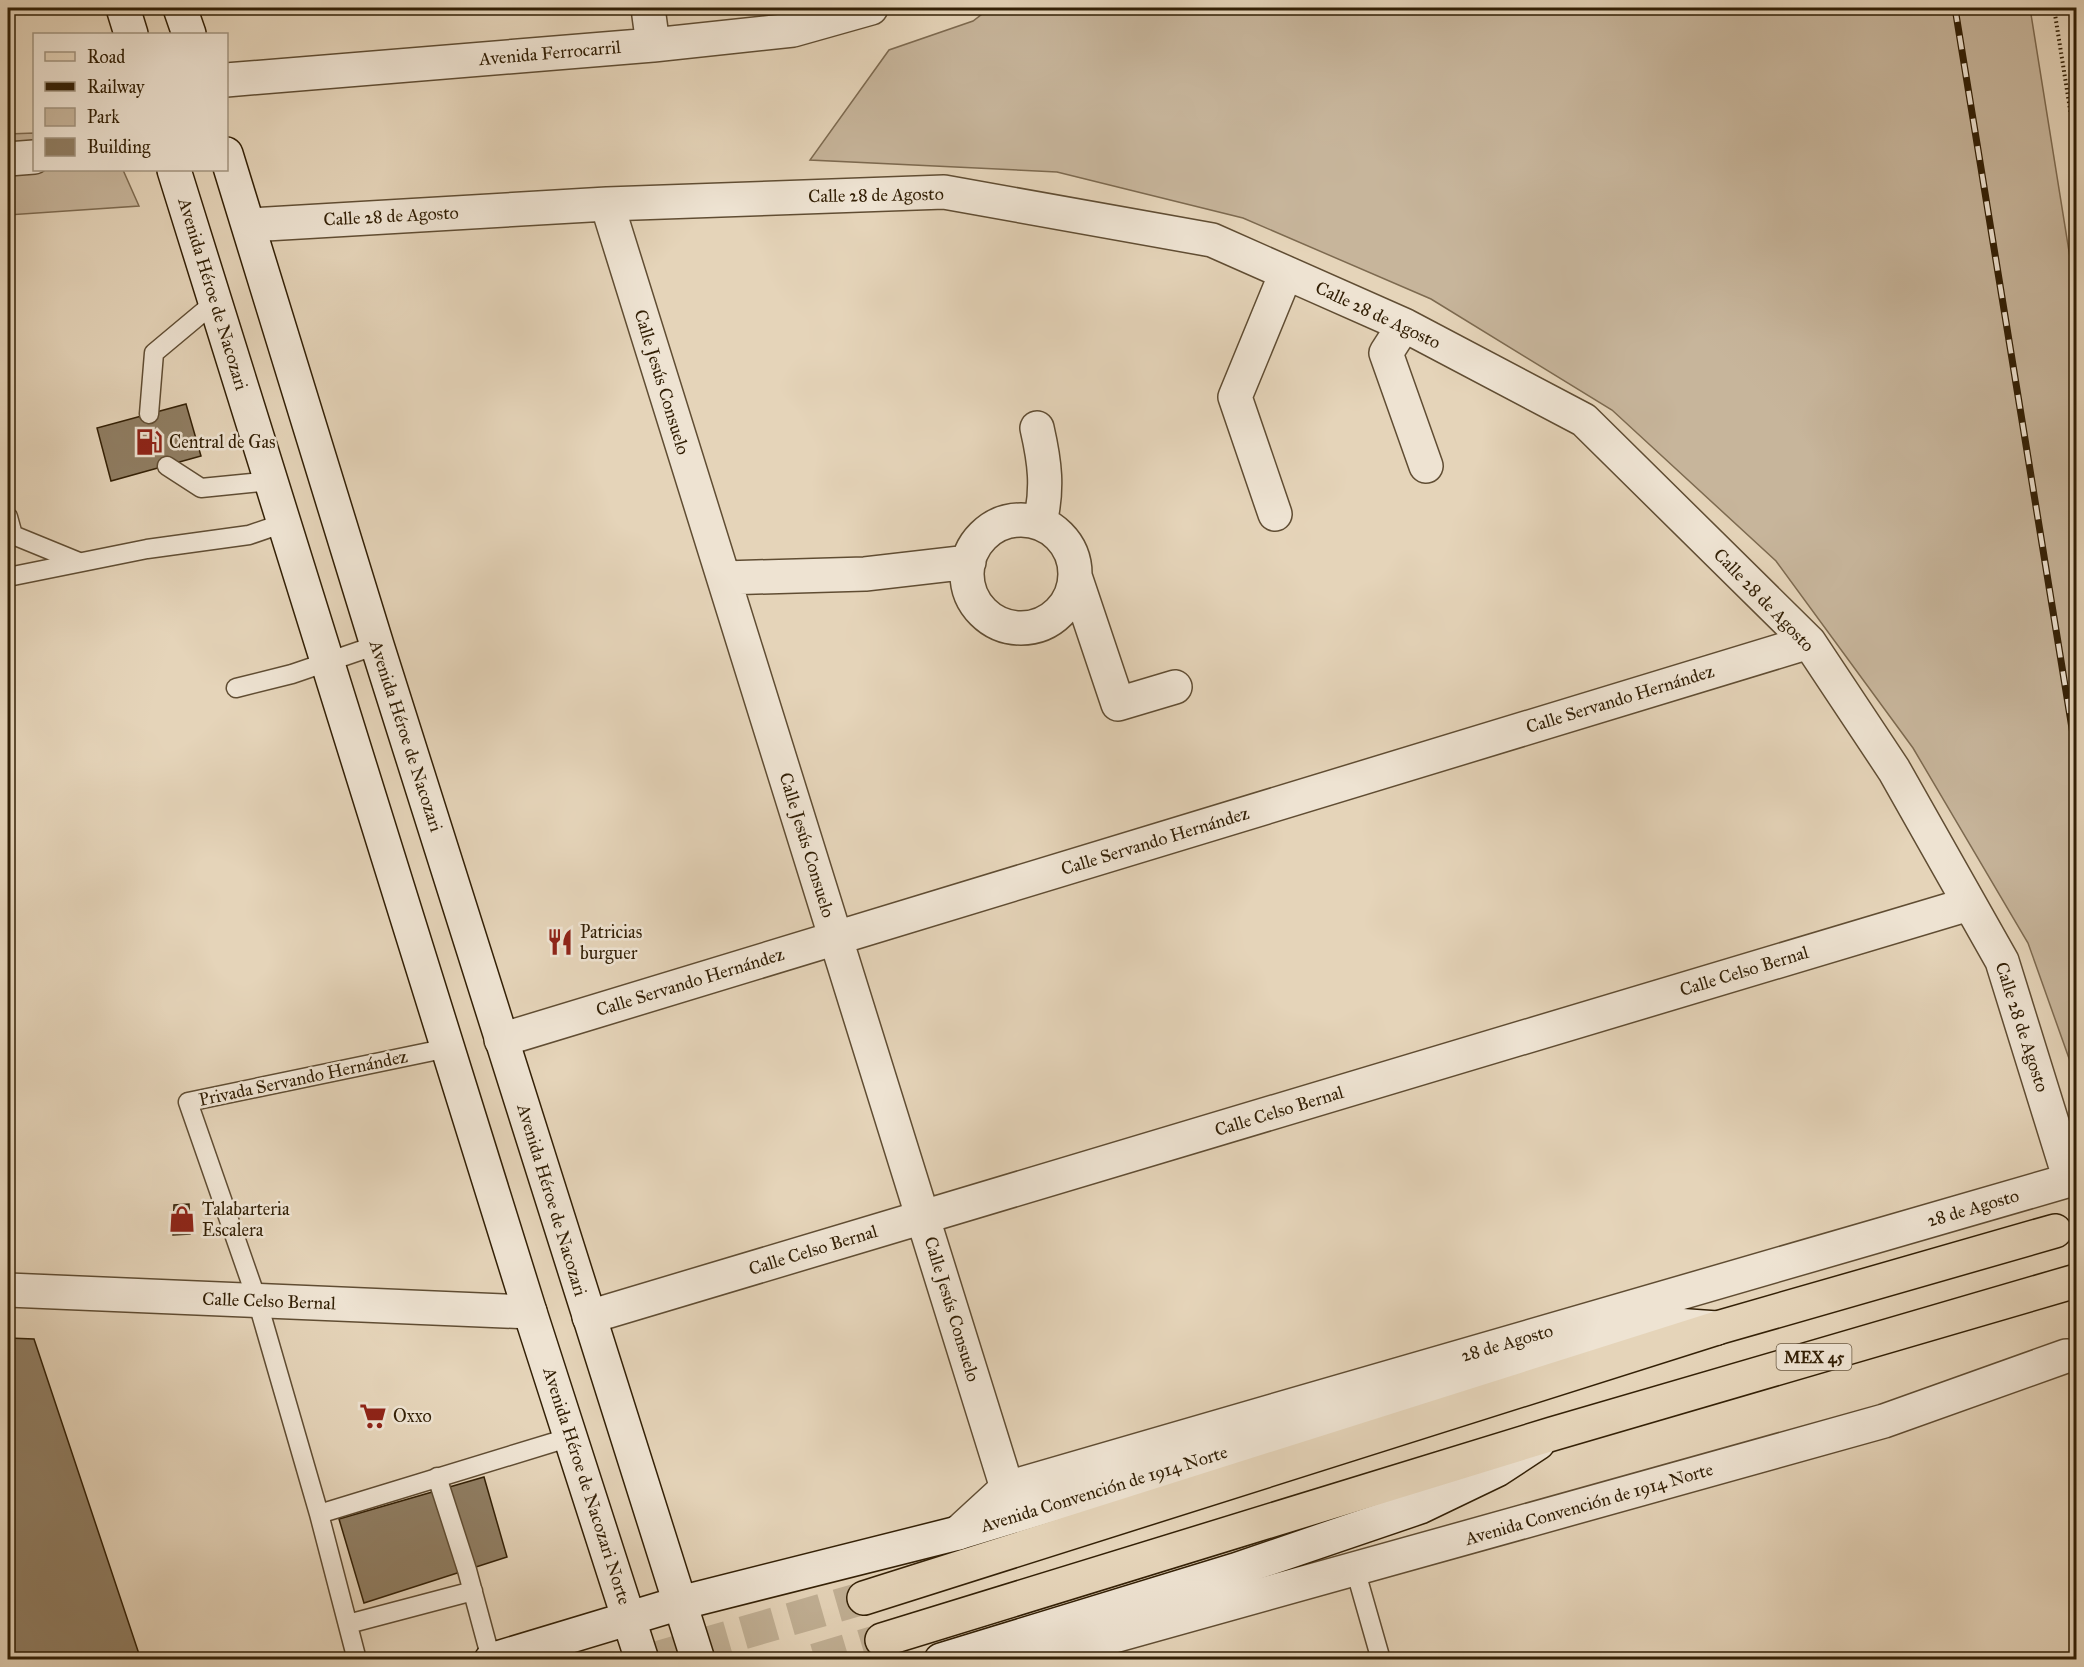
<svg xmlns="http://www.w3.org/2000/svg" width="2084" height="1667" font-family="'IM FELL Great Primer',serif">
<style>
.green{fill:#c7b59b;stroke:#7d6a50;stroke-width:1.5}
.building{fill:#907e63;stroke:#332006;stroke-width:1.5}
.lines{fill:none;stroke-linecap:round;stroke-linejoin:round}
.primary-tunnel{stroke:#c1b095;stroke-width:33;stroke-dasharray:33 16;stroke-linecap:butt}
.lane-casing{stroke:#604d33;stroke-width:21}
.street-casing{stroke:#604d33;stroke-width:36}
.secondary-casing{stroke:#332006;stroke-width:36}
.primary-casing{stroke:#332006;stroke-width:36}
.path{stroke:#332006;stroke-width:4;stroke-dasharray:1.5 3;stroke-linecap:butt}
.lane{stroke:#eee3d2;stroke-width:18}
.street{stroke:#eee3d2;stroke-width:33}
.secondary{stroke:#eee3d2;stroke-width:33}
.primary{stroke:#e5d4b9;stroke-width:33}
.rail-casing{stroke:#332006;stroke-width:7}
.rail{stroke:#eee3d2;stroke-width:4.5;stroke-dasharray:14;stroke-linecap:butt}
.labels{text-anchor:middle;stroke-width:5;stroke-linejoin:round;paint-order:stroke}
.shield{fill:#eee3d2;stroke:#6b5a43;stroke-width:1.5}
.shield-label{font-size:16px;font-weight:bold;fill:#332006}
.street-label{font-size:18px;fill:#332006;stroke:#eee3d2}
.poi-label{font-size:18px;fill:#332006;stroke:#eee3d2;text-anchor:start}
</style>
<rect width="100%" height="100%" fill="#e5d4b9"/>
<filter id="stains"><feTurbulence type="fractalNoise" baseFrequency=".00333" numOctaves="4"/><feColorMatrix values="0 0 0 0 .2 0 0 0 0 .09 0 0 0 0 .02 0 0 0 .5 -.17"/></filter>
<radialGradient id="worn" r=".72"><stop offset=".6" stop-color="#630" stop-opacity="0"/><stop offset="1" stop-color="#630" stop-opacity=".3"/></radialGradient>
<!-- green -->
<path class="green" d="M990,8H2030L2076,295V1078L2028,943L1913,748L1776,561L1612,410L1431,299L1243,218L1057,172L810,160L889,50L973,21Z
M34,133V170H123L139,206L8,215V134Z"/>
<!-- building -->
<path class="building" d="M186,404L201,456L111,481L97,428Z
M189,1204L190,1234L173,1235L174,1205Z
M8,1338L34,1339L141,1660H8Z
M484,1477L507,1557L364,1603L339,1519Z"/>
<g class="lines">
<!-- primary-tunnel -->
<path class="primary-tunnel" d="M649,1660L864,1598
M815,1660L882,1640"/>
<defs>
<path id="lane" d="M149,414L154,353L215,302
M167,466L201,488L271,481
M8,517L13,535L79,562
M8,577L147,549L249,535L284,523
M236,688L292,674L377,645
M437,1477L467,1570L491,1659
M319,1514L257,1300L188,1102L448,1048
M1355,1569L1381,1660
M348,1624L473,1591
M357,1660L319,1514L571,1437"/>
<path id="street" d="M648,8L653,45
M226,80L653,45L793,30L871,8
M8,159L34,157
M607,204L1007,1488
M249,225L607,204L944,192L1212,240L1404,325L1584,420L1809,642L1894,770L2002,961L2070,1180L1007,1488L958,1533
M1404,325L1386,353L1426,466
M1037,428C1045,463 1048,488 1040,523
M1275,514L1235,397L1286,273
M967 574a54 54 0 1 1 108 0a54 54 0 1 1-108 0Z
M1075,576L1118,704L1175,687
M724,578L865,574L969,562
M501,1040L1809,642
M8,1290L530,1312
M589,1317L1969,904
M1028,1660L1884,1421L2066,1356H2076"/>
<path id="secondary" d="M123,8L131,34
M180,8L189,34
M226,154L377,645L698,1660
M174,170L530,1312L642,1660
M491,1660L680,1603L958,1533L1574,1347L1661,1324L1717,1328
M941,1660L1235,1570L1420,1507L1497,1470L1538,1443"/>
<path id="primary" d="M864,1598L1717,1328L2055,1231
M882,1640L1552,1434L2076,1281"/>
</defs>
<!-- lane casing -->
<use href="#lane" class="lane-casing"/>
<!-- street casing -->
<use href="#street" class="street-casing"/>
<!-- secondary casing -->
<use href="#secondary" class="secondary-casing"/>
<!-- primary casing -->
<use href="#primary" class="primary-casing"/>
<!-- path -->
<path class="path" d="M2054,8L2076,147"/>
<!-- lane -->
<use href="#lane" class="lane"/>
<!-- street -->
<use href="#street" class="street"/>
<!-- secondary -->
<use href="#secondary" class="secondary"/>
<!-- primary -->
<use href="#primary" class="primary"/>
<defs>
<path id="rail" d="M1955,8L2076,753"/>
</defs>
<!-- rail casing -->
<use href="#rail" class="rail-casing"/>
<!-- rail -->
<use href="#rail" class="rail"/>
</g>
<!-- icons -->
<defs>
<symbol id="fuel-bare" viewBox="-9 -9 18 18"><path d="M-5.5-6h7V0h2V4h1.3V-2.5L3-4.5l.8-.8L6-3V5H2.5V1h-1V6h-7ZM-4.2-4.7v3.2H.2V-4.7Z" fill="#8f2418" stroke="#eee3d2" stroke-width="2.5" paint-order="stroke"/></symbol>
<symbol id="restaurant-bare" viewBox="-9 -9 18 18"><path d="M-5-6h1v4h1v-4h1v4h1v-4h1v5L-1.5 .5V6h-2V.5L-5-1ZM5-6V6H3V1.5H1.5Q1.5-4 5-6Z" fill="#8f2418" stroke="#eee3d2" stroke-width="2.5" paint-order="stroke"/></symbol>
<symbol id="shop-bare" viewBox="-9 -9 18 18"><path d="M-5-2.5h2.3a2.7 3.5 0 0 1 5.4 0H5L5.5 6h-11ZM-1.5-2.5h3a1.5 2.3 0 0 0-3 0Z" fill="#8f2418" stroke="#eee3d2" stroke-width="2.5" paint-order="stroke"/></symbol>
<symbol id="supermarket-bare" viewBox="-9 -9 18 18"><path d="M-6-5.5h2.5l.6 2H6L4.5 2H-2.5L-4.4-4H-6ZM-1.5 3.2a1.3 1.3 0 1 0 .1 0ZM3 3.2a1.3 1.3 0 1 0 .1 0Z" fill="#8f2418" stroke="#eee3d2" stroke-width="2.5" paint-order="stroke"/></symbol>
</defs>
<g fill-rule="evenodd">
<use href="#fuel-bare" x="130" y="423" width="38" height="38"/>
<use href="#restaurant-bare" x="541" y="923" width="38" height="38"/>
<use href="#shop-bare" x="163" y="1200" width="38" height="38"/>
<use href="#supermarket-bare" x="354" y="1397" width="38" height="38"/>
</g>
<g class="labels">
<!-- shield labels -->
<rect class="shield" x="1776.5" y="1344" width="75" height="26" rx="4.5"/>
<g class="shield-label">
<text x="1814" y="1363">MEX 45</text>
</g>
<!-- street labels -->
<g class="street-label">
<text transform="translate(550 53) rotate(-5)" y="6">Avenida Ferrocarril</text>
<text transform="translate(876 195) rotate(-1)" y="6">Calle 28 de Agosto</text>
<text transform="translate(391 216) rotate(-3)" y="6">Calle 28 de Agosto</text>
<text transform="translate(213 294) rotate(73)" y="6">Avenida Héroe de Nacozari</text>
<text transform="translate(1378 315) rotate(25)" y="6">Calle 28 de Agosto</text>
<text transform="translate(662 382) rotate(73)" y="6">Calle Jesús Consuelo</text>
<text transform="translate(1764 600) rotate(46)" y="6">Calle 28 de Agosto</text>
<text transform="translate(1620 699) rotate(-17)" y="6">Calle Servando Hernández</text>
<text transform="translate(406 736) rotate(72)" y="6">Avenida Héroe de Nacozari</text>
<text transform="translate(1155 841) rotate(-17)" y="6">Calle Servando Hernández</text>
<text transform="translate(807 845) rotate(73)" y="6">Calle Jesús Consuelo</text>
<text transform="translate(1744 971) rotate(-17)" y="6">Calle Celso Bernal</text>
<text transform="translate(690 982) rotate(-17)" y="6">Calle Servando Hernández</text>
<text transform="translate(2022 1027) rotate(72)" y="6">Calle 28 de Agosto</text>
<text transform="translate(303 1078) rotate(-12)" y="6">Privada Servando Hernández</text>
<text transform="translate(1279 1111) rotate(-17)" y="6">Calle Celso Bernal</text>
<text transform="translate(552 1200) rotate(73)" y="6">Avenida Héroe de Nacozari</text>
<text transform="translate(1973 1208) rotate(-16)" y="6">28 de Agosto</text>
<text transform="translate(813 1250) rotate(-17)" y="6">Calle Celso Bernal</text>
<text transform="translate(269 1301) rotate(2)" y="6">Calle Celso Bernal</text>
<text transform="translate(952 1309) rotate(73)" y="6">Calle Jesús Consuelo</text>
<text transform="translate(1507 1343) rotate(-16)" y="6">28 de Agosto</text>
<text transform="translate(587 1486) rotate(72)" y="6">Avenida Héroe de Nacozari Norte</text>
<text transform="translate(1104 1489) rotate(-17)" y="6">Avenida Convención de 1914 Norte</text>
<text transform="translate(1589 1504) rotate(-16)" y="6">Avenida Convención de 1914 Norte</text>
</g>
<!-- poi labels -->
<g class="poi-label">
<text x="169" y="448">Central de Gas</text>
<text x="580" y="938">Patricias<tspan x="580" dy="21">burguer</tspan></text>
<text x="202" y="1215">Talabarteria<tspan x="202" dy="21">Escalera</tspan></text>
<text x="393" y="1422">Oxxo</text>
</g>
</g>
<!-- margin -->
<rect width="2084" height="1667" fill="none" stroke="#e5d4b9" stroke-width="30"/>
<rect x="9" y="9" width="2066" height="1649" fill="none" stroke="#332006" stroke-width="3"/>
<rect x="15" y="15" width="2054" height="1637" fill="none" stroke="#332006" stroke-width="1.5"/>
<!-- legend -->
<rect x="33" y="33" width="195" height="138" fill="#eee3d2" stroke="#a39580" stroke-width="1.5"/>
<rect x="45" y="52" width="30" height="9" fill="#e5d4b9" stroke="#a39580" stroke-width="1.5"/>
<text x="87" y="63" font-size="18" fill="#332006">Road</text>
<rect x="45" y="82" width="30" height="9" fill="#332006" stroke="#a39580" stroke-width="1.5"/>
<text x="87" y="93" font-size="18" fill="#332006">Railway</text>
<rect x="45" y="108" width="30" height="18" fill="#c7b59b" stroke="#a39580" stroke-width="1.5"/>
<text x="87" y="123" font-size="18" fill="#332006">Park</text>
<rect x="45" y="138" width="30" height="18" fill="#907e63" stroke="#a39580" stroke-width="1.5"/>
<text x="87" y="153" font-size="18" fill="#332006">Building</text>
<rect width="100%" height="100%" filter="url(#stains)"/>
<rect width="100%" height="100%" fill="url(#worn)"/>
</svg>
